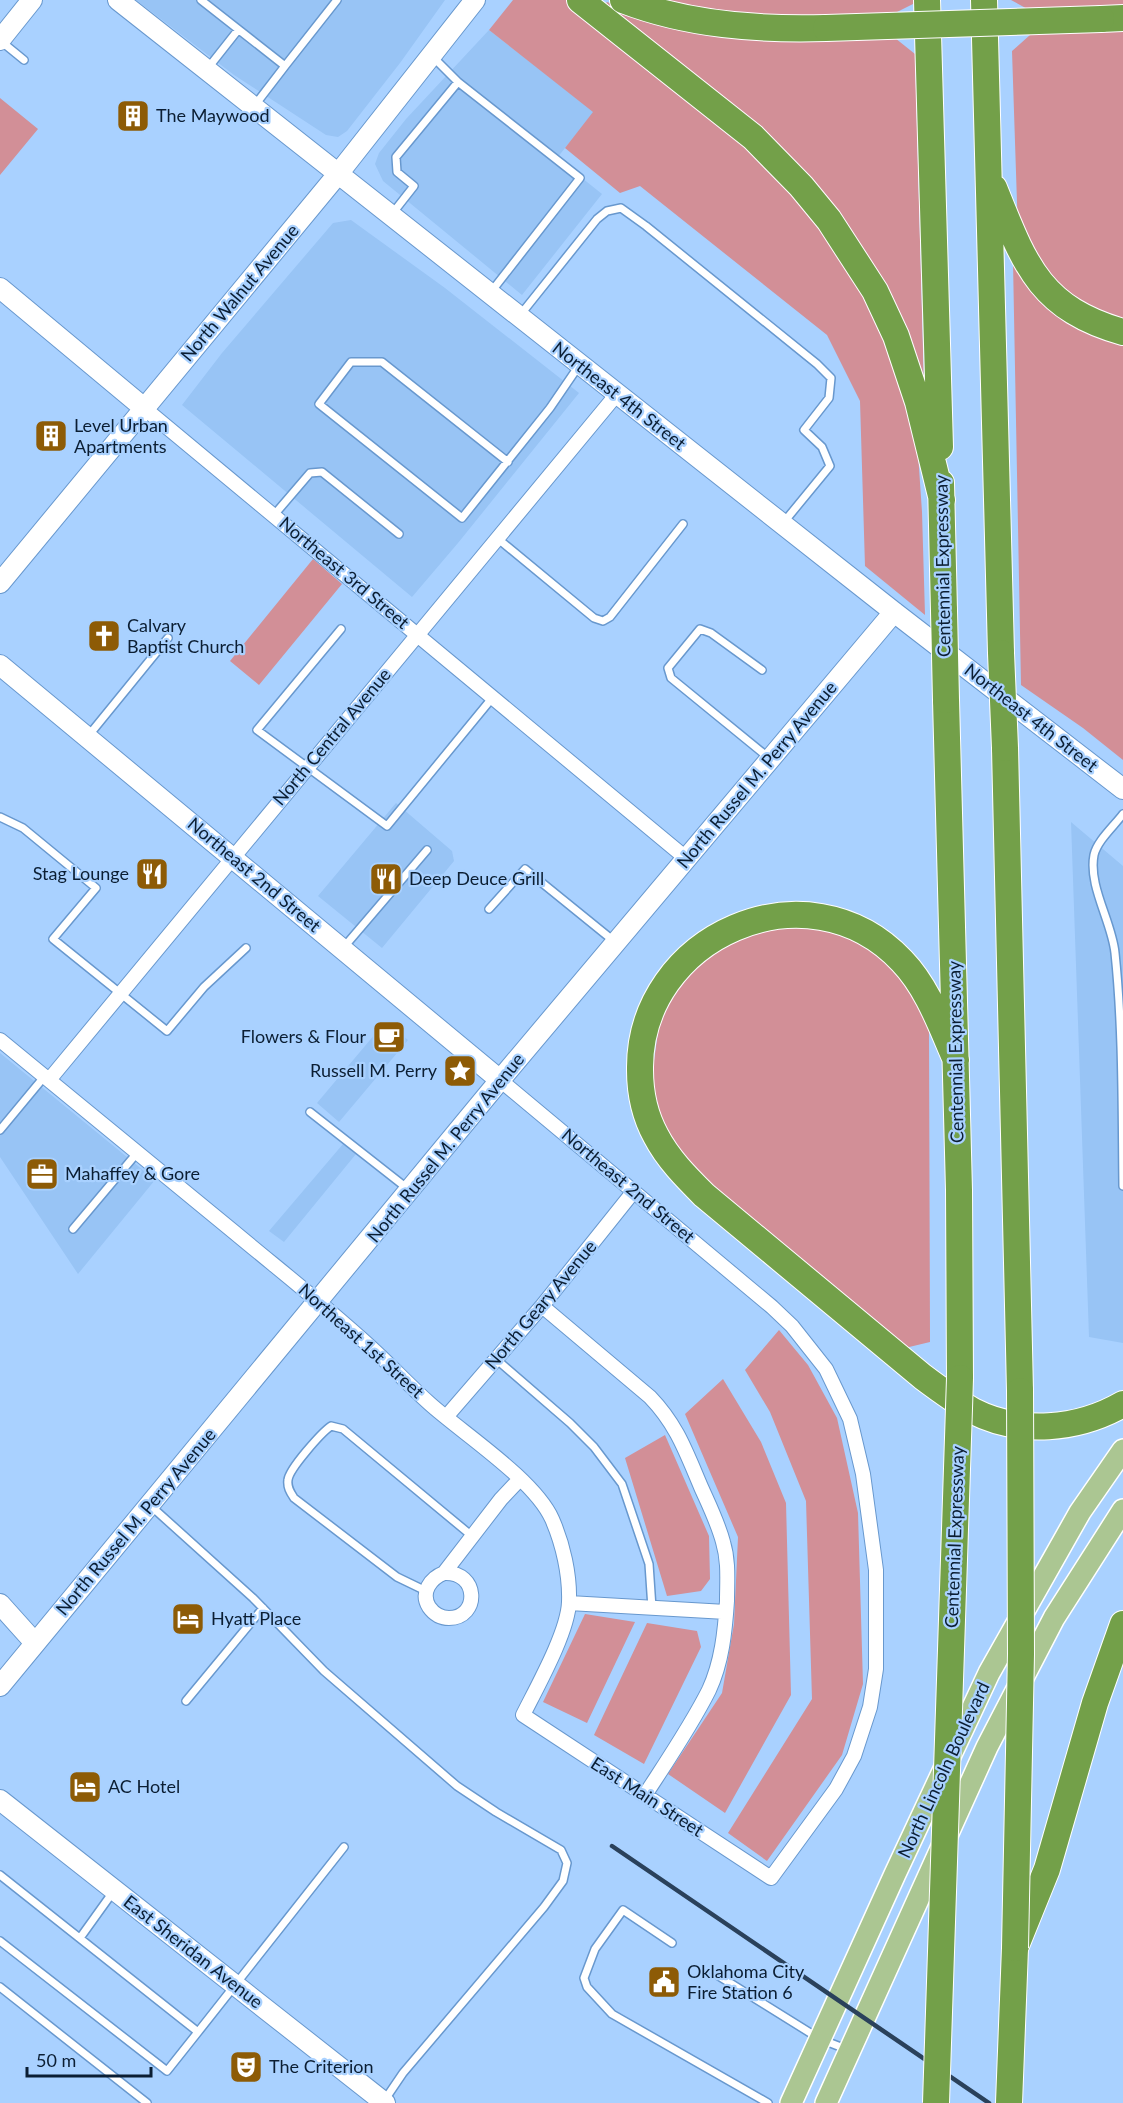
<svg xmlns="http://www.w3.org/2000/svg" width="1123" height="2103" font-family="Lato,sans-serif">
<style>
.built{fill:#98c4f5}
.green{fill:#d28f97}
.lines{fill:none;stroke-linecap:round;stroke-linejoin:round}
.lane-casing{stroke:#6898ce;stroke-width:10}
.street-casing{stroke:#6898ce;stroke-width:16}
.secondary-casing{stroke:#6898ce;stroke-width:22}
.primary-casing{stroke:#fff;stroke-width:24}
.highway-casing{stroke:#fff;stroke-width:28}
.lane{stroke:#fff;stroke-width:7}
.street{stroke:#fff;stroke-width:14}
.secondary{stroke:#fff;stroke-width:20}
.primary{stroke:#abc692;stroke-width:21}
.highway{stroke:#73a049;stroke-width:26}
.rail{stroke:#2a415b;stroke-width:4.5}
.highway-bridge-casing{stroke:#fff;stroke-width:28;stroke-linecap:butt}
.highway-bridge{stroke:#73a049;stroke-width:26}
.labels{text-anchor:middle;stroke-width:4.5;stroke-linejoin:round;paint-order:stroke}
.poi-label{font-size:18px;fill:#0b1e33;stroke:#a9d1ff;text-anchor:start}
.street-label{font-size:18px;fill:#0b1e33;stroke:#a9d1ff}
</style>
<rect width="100%" height="100%" fill="#a9d1ff"/>
<!-- built -->
<path class="built" d="M136,0H445L400,63L347,131L338,137L326,135L234,75Z
M489,30L594,112L557,158L602,194L522,295L383,181L375,164L379,153L406,119Z
M351,220L445,288L579,393L458,543L412,597L182,405L222,353L333,223Z
M396,803L452,851L454,861L382,948L318,896Z
M1071,822L1123,866V1343L1089,1337Z
M386,1021L408,1040L339,1122L317,1103Z
M0,1053L155,1180L78,1274L0,1157Z
M343,1144L356,1154L284,1242L269,1231Z"/>
<!-- green -->
<path class="green" d="M513,0H569L737,134L821,221L888,337L918,453L922,512L925,615L865,566L860,401L827,335L640,186L620,193L565,148L593,112L489,30Z
M648,0H913V4L893,14L749,19Z
M1011,0H1123V9L1031,11Z
M607,2L640,14L895,38L915,54L924,388L856,245L603,7Z
M1123,26V324L1067,297L1018,233L1012,51L1030,35Z
M0,98L38,129L0,175Z
M1013,262L1123,341V760L1083,728L1021,685Z
M313,559L342,584L259,685L230,661Z
M806,925L857,939L889,962L924,1009L929,1031L930,1342L905,1348L709,1186L667,1139L650,1090L661,1010L692,965L757,929Z
M779,1330L808,1365L837,1418L858,1513L863,1684L842,1755L767,1861L728,1833L812,1699L806,1501L770,1412L745,1370Z
M723,1379L761,1442L786,1503L791,1695L725,1813L668,1774L722,1693L734,1624L738,1537L685,1414Z
M665,1435L709,1536L710,1579L701,1591L667,1596L625,1458Z
M585,1614L635,1622L587,1723L543,1702Z
M647,1623L697,1631L701,1647L644,1764L594,1735Z"/>
<g class="lines">
<defs>
<path id="lane" d="M201,0L285,66L337,0
M2,42L24,60
M432,56L458,82L580,178L491,292
M208,68L238,30
M255,105L285,66
M392,214L414,186L397,172L396,157L458,82
M521,314L597,219L607,211L621,208L646,226L817,364L831,378L829,398L804,430L822,447L830,466L784,522
M508,462L382,362H351L319,404L462,518L550,408L578,367
M274,515L310,473L322,472L399,534
M497,538L594,618L603,621L610,617L683,524
M341,629L257,730L387,826L493,697
M762,670L711,633L700,629L668,668L671,678L769,758
M89,735L168,638
M1123,814C1114,826 1097,841 1094,855C1088,886 1112,922 1115,953C1123,1029 1122,1108 1123,1186
M0,817L23,828L96,888L53,939L167,1031L204,987L246,948
M489,909L525,869L615,942
M344,947L427,850
M310,1112L408,1189
M0,1130L44,1077
M73,1229L137,1153
M496,1359L570,1423L594,1447L622,1484L649,1564L652,1608
M152,1507L253,1598L324,1671L457,1786L496,1812L561,1850L567,1863L563,1881L544,1907L403,2073L384,2101
M426,1591L397,1577L294,1498C290,1492 287,1487 288,1480C289,1469 321,1433 331,1426L343,1429L472,1536
M186,1701L263,1608
M0,1875L198,2032L344,1847
M80,1938L113,1892
M0,1941L167,2071L198,2032
M672,1943L623,1910L595,1949L584,1978L587,1987L612,2014L768,2103
M714,1973L820,2039L846,2049
M0,1987L147,2103"/>
<path id="street" d="M144,408L687,859
M0,1040C78,1104 156,1168 234,1232C282,1272 332,1311 378,1354C395,1370 411,1387 429,1403C462,1433 534,1479 552,1519C563,1544 570,1575 569,1602C568,1632 537,1687 523,1715L771,1878L836,1789L854,1756L870,1707L876,1669V1570L863,1474L850,1419L826,1369L792,1326L772,1307L500,1080
M49,1080L617,394
M542,1306L650,1397C677,1425 686,1452 701,1487C709,1505 718,1523 723,1542C729,1562 727,1581 727,1601C725,1631 722,1662 709,1690C691,1726 667,1761 645,1795
M446,1417L542,1306L634,1191
M444,1573C479,1571 480,1618 449,1618C441,1618 434,1614 429,1607C420,1592 431,1578 444,1573L501,1499L519,1480
M569,1603L726,1612"/>
<path id="secondary" d="M118,0L894,612L1123,789
M0,40L32,0
M0,288L144,408
M0,583L338,174L475,0
M0,665L500,1080
M0,1604L35,1643
M0,1686L500,1080L894,612
M0,1800L385,2103"/>
<path id="primary" d="M791,2103L895,1874L989,1673L1080,1512L1123,1450
M826,2103L987,1747L1054,1618L1123,1510"/>
<path id="highway" d="M580,0L753,137L801,186L829,220L875,291L896,336L918,402L942,500
M623,0C688,25 758,30 826,28
M927,0L940,447
M984,0L1001,653
M1101,19L1123,18
M994,188C1024,262 1038,308 1123,332
M941,483L944,611
M946,700L959,1190L960,1378
M1005,748L1020,1391
M956,1060C941,1026 928,988 902,961C808,861 638,936 640,1070C640,1093 645,1116 656,1136C668,1159 686,1177 704,1195L923,1377C939,1389 955,1401 973,1411C1020,1435 1078,1430 1123,1404
M1009,2103L1015,1948L1047,1869L1095,1703L1123,1624"/>
</defs>
<!-- lane casing -->
<use href="#lane" class="lane-casing"/>
<!-- street casing -->
<use href="#street" class="street-casing"/>
<!-- secondary casing -->
<use href="#secondary" class="secondary-casing"/>
<!-- primary casing -->
<use href="#primary" class="primary-casing"/>
<!-- highway casing -->
<use href="#highway" class="highway-casing"/>
<!-- lane -->
<use href="#lane" class="lane"/>
<!-- street -->
<use href="#street" class="street"/>
<!-- secondary -->
<use href="#secondary" class="secondary"/>
<!-- primary -->
<use href="#primary" class="primary"/>
<!-- highway -->
<use href="#highway" class="highway"/>
<!-- rail -->
<path class="rail" d="M612,1846L989,2103"/>
<defs>
<path id="highway-bridge" d="M826,28L1101,19
M944,611L946,700
M1001,653L1005,748
M1015,1948L1021,1654L1020,1391
M936,2103L960,1378"/>
</defs>
<!-- highway-bridge casing -->
<use href="#highway-bridge" class="highway-bridge-casing"/>
<!-- highway-bridge -->
<use href="#highway-bridge" class="highway-bridge"/>
</g>
<!-- icons -->
<defs>
<symbol id="building-square" viewBox="-11 -11 22 22"><rect x="-9" y="-9" width="18" height="18" rx="4" fill="#8d5b06" stroke="#a9d1ff"/><path d="M-4-6H4V6H1V3H-1V6H-4ZM-2.5-4.3h1.7v1.8h-1.7ZM.8-4.3h1.7v1.8H.8ZM-2.5-1h1.7V.8h-1.7ZM.8-1h1.7V.8H.8Z" fill="#fff"/></symbol>
<symbol id="church-square" viewBox="-11 -11 22 22"><rect x="-9" y="-9" width="18" height="18" rx="4" fill="#8d5b06" stroke="#a9d1ff"/><path d="M-1.2-6h2.4v3.5h3.3v2.4h-3.3V6h-2.4V-.1h-3.3v-2.4h3.3Z" fill="#fff"/></symbol>
<symbol id="restaurant-square" viewBox="-11 -11 22 22"><rect x="-9" y="-9" width="18" height="18" rx="4" fill="#8d5b06" stroke="#a9d1ff"/><path d="M-5-6h1v4h1v-4h1v4h1v-4h1v5L-1.5 .5V6h-2V.5L-5-1ZM5-6V6H3V1.5H1.5Q1.5-4 5-6Z" fill="#fff"/></symbol>
<symbol id="cafe-square" viewBox="-11 -11 22 22"><rect x="-9" y="-9" width="18" height="18" rx="4" fill="#8d5b06" stroke="#a9d1ff"/><path d="M-5.5-4.5H6V0H3Q3 3.5 0 3.5H-2.5Q-5.5 3.5-5.5 0ZM3-3.2v2h1.7v-2ZM-6 4.5H4V6H-6Z" fill="#fff"/></symbol>
<symbol id="sight-square" viewBox="-11 -11 22 22"><rect x="-9" y="-9" width="18" height="18" rx="4" fill="#8d5b06" stroke="#a9d1ff"/><path d="M0-6L1.8-2.2L6-1.7L2.9 1.2L3.7 5.4L0 3.3L-3.7 5.4L-2.9 1.2L-6-1.7L-1.8-2.2Z" fill="#fff"/></symbol>
<symbol id="office-square" viewBox="-11 -11 22 22"><rect x="-9" y="-9" width="18" height="18" rx="4" fill="#8d5b06" stroke="#a9d1ff"/><path d="M-6-3h4V-5.5h4V-3h4V5H-6ZM-1-4.5V-3h2v-1.5ZM-6 0V1H6V0Z" fill="#fff"/></symbol>
<symbol id="hotel-square" viewBox="-11 -11 22 22"><rect x="-9" y="-9" width="18" height="18" rx="4" fill="#8d5b06" stroke="#a9d1ff"/><path d="M-6-4.5h1.5V1H6V5H4.5V3h-9V5H-6ZM-4 0a1.8 1.8 0 1 1 3.6 0ZM.5 0V-2.5h3Q6-2.5 6 0Z" fill="#fff"/></symbol>
<symbol id="civic-square" viewBox="-11 -11 22 22"><rect x="-9" y="-9" width="18" height="18" rx="4" fill="#8d5b06" stroke="#a9d1ff"/><path d="M-.6-6.5H3V-4.5H.6V-3L4-1V1h2V6H-6V1h2V-1L-.6-3ZM-1.2 2.5V6h2.4V2.5Z" fill="#fff"/></symbol>
<symbol id="theatre-square" viewBox="-11 -11 22 22"><rect x="-9" y="-9" width="18" height="18" rx="4" fill="#8d5b06" stroke="#a9d1ff"/><path d="M-5-5.5Q0-4 5-5.5V0Q5 5 0 6Q-5 5-5 0ZM-3.3-2.5H-1v1.5H-3.3ZM1-2.5H3.3v1.5H1ZM-2.8 1Q0 5.5 2.8 1Z" fill="#fff"/></symbol>
</defs>
<g fill-rule="evenodd">
<use href="#building-square" x="114" y="97" width="38" height="38"/>
<use href="#building-square" x="32" y="417" width="38" height="38"/>
<use href="#church-square" x="85" y="617" width="38" height="38"/>
<use href="#restaurant-square" x="133" y="855" width="38" height="38"/>
<use href="#restaurant-square" x="367" y="860" width="38" height="38"/>
<use href="#cafe-square" x="370" y="1018" width="38" height="38"/>
<use href="#sight-square" x="441" y="1052" width="38" height="38"/>
<use href="#office-square" x="23" y="1155" width="38" height="38"/>
<use href="#hotel-square" x="169" y="1600" width="38" height="38"/>
<use href="#hotel-square" x="66" y="1768" width="38" height="38"/>
<use href="#civic-square" x="645" y="1963" width="38" height="38"/>
<use href="#theatre-square" x="227" y="2048" width="38" height="38"/>
</g>
<g class="labels">
<!-- poi labels -->
<g class="poi-label">
<text x="156" y="122">The Maywood</text>
<text x="74" y="432">Level Urban<tspan x="74" dy="21">Apartments</tspan></text>
<text x="127" y="632">Calvary<tspan x="127" dy="21">Baptist Church</tspan></text>
<text x="129" y="880" text-anchor="end">Stag Lounge</text>
<text x="409" y="885">Deep Deuce Grill</text>
<text x="366" y="1043" text-anchor="end">Flowers &amp; Flour</text>
<text x="437" y="1077" text-anchor="end">Russell M. Perry</text>
<text x="65" y="1180">Mahaffey &amp; Gore</text>
<text x="211" y="1625">Hyatt Place</text>
<text x="108" y="1793">AC Hotel</text>
<text x="687" y="1978">Oklahoma City<tspan x="687" dy="21">Fire Station 6</tspan></text>
<text x="269" y="2073">The Criterion</text>
</g>
<!-- street labels -->
<g class="street-label">
<text transform="translate(240 293) rotate(-50)" y="6">North Walnut Avenue</text>
<text transform="translate(619 396) rotate(38)" y="6">Northeast 4th Street</text>
<text transform="translate(943 566) rotate(-91)" y="6">Centennial Expressway</text>
<text transform="translate(344 573) rotate(40)" y="6">Northeast 3rd Street</text>
<text transform="translate(1031 718) rotate(38)" y="6">Northeast 4th Street</text>
<text transform="translate(332 737) rotate(-50)" y="6">North Central Avenue</text>
<text transform="translate(757 775) rotate(-50)" y="6">North Russel M. Perry Avenue</text>
<text transform="translate(254 875) rotate(40)" y="6">Northeast 2nd Street</text>
<text transform="translate(956 1052) rotate(-91)" y="6">Centennial Expressway</text>
<text transform="translate(446 1148) rotate(-51)" y="6">North Russel M. Perry Avenue</text>
<text transform="translate(628 1186) rotate(40)" y="6">Northeast 2nd Street</text>
<text transform="translate(541 1305) rotate(-50)" y="6">North Geary Avenue</text>
<text transform="translate(361 1341) rotate(42)" y="6">Northeast 1st Street</text>
<text transform="translate(136 1522) rotate(-50)" y="6">North Russel M. Perry Avenue</text>
<text transform="translate(955 1537) rotate(-88)" y="6">Centennial Expressway</text>
<text transform="translate(944 1770) rotate(-65)" y="6">North Lincoln Boulevard</text>
<text transform="translate(647 1797) rotate(33)" y="6">East Main Street</text>
<text transform="translate(193 1952) rotate(38)" y="6">East Sheridan Avenue</text>
</g>
</g>
<!-- scale -->
<path d="M27 2067v9h124v-9" fill="none" stroke="#0b1e33" stroke-width="3"/>
<text x="36" y="2067" font-size="18" fill="#0b1e33" stroke="#a9d1ff" stroke-width="4.5" paint-order="stroke">50 m</text>
</svg>
